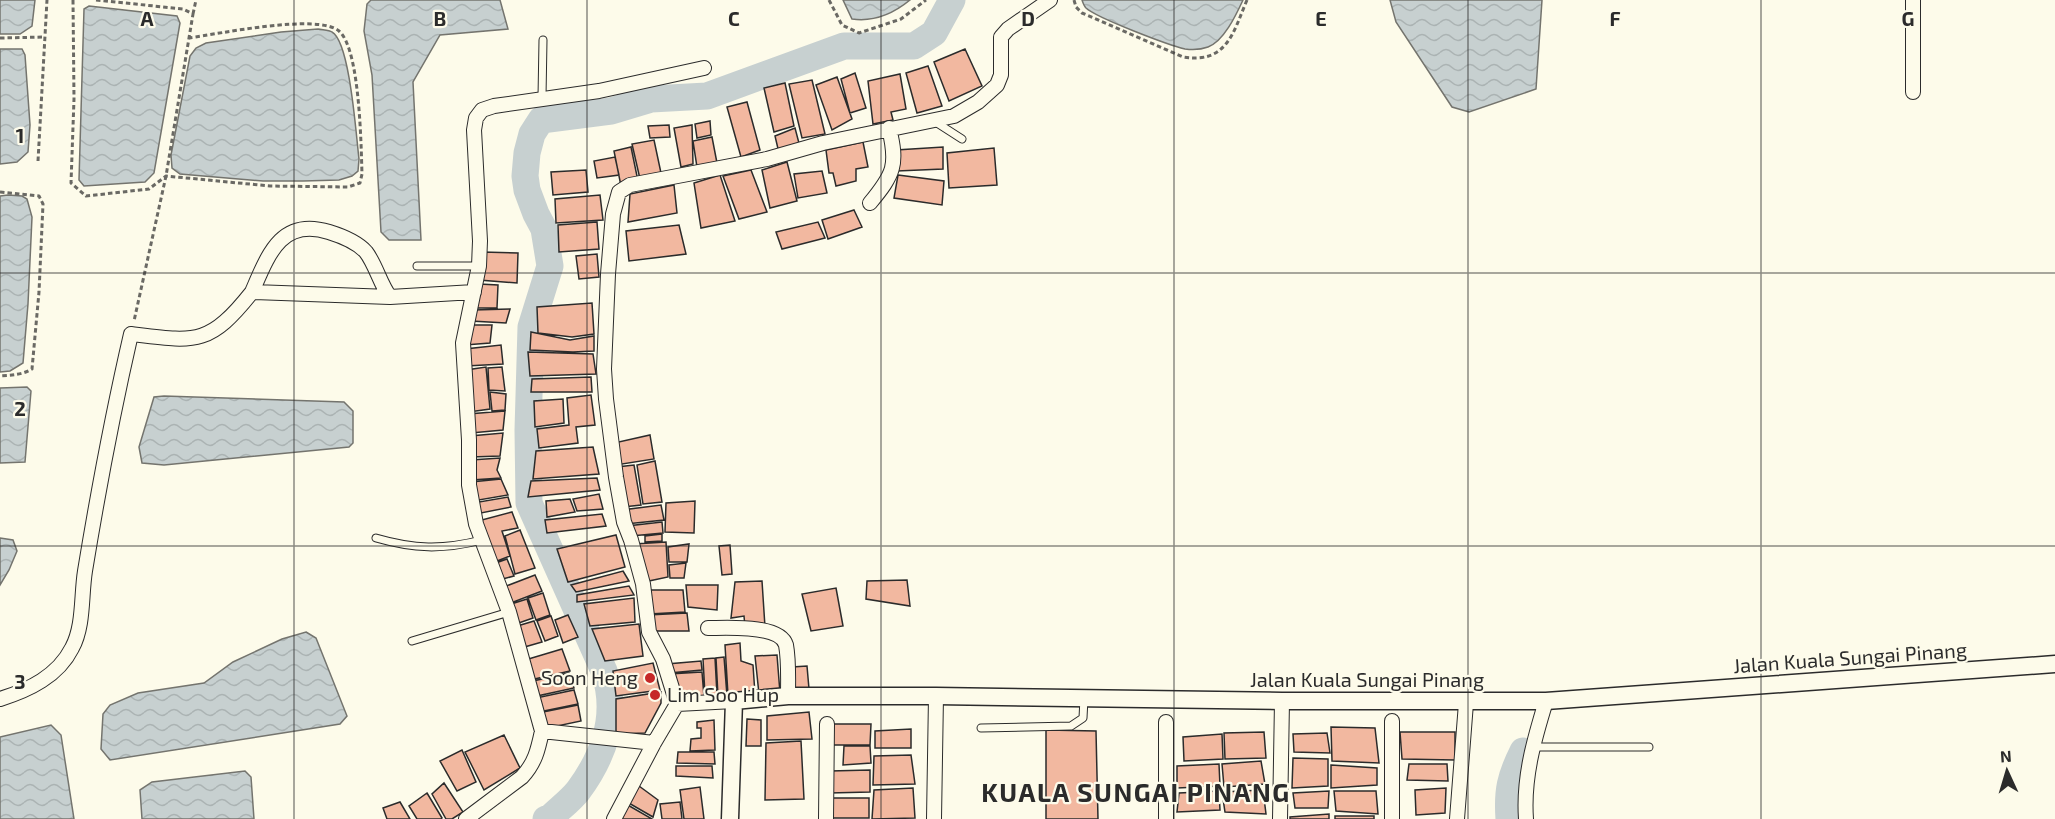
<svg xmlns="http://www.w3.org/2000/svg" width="2055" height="819" font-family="'Exo 2',sans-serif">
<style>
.water{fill:url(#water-waves);stroke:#74746e;stroke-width:1.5}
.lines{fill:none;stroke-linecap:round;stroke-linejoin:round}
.river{stroke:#c7d0d0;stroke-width:27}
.building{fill:#f2b8a0;stroke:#2b2b2b;stroke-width:1.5}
.service-casing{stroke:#2b2b2b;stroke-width:9}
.minor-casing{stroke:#2b2b2b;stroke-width:16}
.tertiary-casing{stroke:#2b2b2b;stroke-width:19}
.path{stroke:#6a6964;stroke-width:3;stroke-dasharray:4.5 3;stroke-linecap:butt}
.service{stroke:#fdfbea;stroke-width:7}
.minor{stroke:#fdfbea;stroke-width:14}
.tertiary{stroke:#fdfbea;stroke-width:16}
.grid{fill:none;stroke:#2b2b2b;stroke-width:1.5;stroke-opacity:0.55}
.poi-dot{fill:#c62828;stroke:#fdfbea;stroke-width:2}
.labels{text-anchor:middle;stroke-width:4.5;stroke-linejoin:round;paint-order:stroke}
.street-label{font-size:20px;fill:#2b2b2b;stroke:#fdfbea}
.poi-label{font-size:20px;fill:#2b2b2b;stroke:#fdfbea;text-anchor:end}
.district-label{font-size:26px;font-weight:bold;letter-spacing:1.5px;fill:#2b2b2b;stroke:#fdfbea}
.grid-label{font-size:20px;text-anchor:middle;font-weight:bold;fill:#2b2b2b;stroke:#fdfbea;stroke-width:4.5;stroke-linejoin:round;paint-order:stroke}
</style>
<defs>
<pattern id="water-waves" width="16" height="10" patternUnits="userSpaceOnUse" patternTransform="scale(1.5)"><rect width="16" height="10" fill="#c7d0d0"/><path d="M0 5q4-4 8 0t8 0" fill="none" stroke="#abb3b3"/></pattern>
</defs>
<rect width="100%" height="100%" fill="#fdfbea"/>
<!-- water -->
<path class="water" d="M0,0H35L32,26L20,34H0Z
M371,0H500L508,29L440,35L413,82L421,240H389L381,232L372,75L364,31L367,4Z
M843,0H910C893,14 873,22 852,19Z
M1082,0H1243C1236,15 1224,41 1208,47C1200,50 1193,50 1185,49C1168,45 1097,18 1086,8C1084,6 1083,3 1082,0Z
M1390,0H1542L1536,89L1469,112L1452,107L1396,22Z
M89,6L177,16L180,23L154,173L145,182L84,186L79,180L84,9Z
M318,29C322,30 329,30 332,32C350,42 356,135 359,159L358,171L352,176L339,180L303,181H263L180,174L172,168L171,155L190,56L196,48L206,43L281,32Z
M0,49H22L25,55L30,125L28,152L17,162L0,164Z
M8,195L22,196L27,199L32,217L28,304L23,363L10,371L0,372V196Z
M27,387L31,391L25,462L0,463V388Z
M164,396L344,402L353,411V443L349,447L164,465L142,463L139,447L154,397Z
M0,538L13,540L17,551L9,570L0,585Z
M306,632L316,638L347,716L340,724L110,760L101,749L103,714L110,705L138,693L204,683L233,662L282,639Z
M51,725L61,735L74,819H0V737Z
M245,771L251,777L254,819H142L140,790L152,782Z"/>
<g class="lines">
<!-- river -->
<path class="river" d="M546,819L551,817C559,809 570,801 578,791C604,756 619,714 604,671L529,503L528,430L531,327L550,266L544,229L536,214L527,190L525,176L527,153L532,134L541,120L611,111L651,99L707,96L844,46H914L934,33L952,0
M1509,819C1507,791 1510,777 1523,751"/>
</g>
<!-- building -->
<path class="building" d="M965,49L982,86L949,101L934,62Z
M928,66L942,106L917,113L906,73Z
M855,73L866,108L850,113L841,79Z
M900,74L906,109L891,112L893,120L873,124L868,81Z
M837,77L852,119L832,130L816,85Z
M812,80L825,134L802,138L789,84Z
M785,83L794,126L774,132L764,88Z
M747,102L760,150L741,157L727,107Z
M710,121L711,135L697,138L695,124Z
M669,125L670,137L650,138L648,126Z
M692,125L693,164L681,167L674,128Z
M795,128L800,147L779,153L775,136Z
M712,137L717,163L697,167L693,141Z
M654,140L661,173L640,179L632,144Z
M863,142L868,167L856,169V181L836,186L833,173H829L826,150Z
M631,147L638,181L621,186L614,151Z
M943,147V169L897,171L896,150Z
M994,148L997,185L949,188L947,153Z
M615,157L619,175L597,178L594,161Z
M787,162L797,201L770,208L762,170Z
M586,170L588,192L553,195L551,172Z
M751,170L767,212L739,219L723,176Z
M822,171L827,193L798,198L794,174Z
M720,175L735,221L701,228L694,183Z
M898,175L944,181L942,205L894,198Z
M674,185L677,213L628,222L630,194Z
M600,195L603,220L556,223L555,199Z
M854,210L862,227L828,239L822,220Z
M597,222L599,249L559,252L558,225Z
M818,222L825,238L782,249L776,232Z
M679,225L686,254L629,261L626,231Z
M482,252L518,253L517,283L479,280Z
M597,254L599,277L579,279L576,256Z
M479,284L498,285L497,308H475Z
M592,303L594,334L572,337L538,333L537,307Z
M510,309L506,323L471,321L473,310Z
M469,325H492L490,343L465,345Z
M531,332L570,340L594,336V351L573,352L530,350Z
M501,345L503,364L466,366L465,349Z
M528,352L593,354L596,374L530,376Z
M486,367L490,409L469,412L466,370Z
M502,367L505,391L489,390L488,368Z
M591,377L592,392H531L532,379Z
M490,392L506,394L505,410L492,411Z
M591,395L595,425L576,427L578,443L539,448L537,429L569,425L567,398Z
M563,399L564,423L535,427L534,401Z
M505,411L503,430L471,433L468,414Z
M503,433L500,456L471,457L470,436Z
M650,435L654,459L616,465L614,443Z
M593,447L599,474L533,479L536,451Z
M500,458L497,470L501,478L471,480V460Z
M655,461L662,502L643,504L637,465Z
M634,465L641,505L623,507L617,467Z
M597,478L600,490L528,497L531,481Z
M501,479L508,495L473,501L471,482Z
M599,494L603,509L577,511L573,499Z
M508,497L511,507L476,514L473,503Z
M570,499L575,512L547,517L546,501Z
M695,501L694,533L665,532L666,503Z
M661,505L664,520L626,524L622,510Z
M512,512L518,528L502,531L510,556L492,563L478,521Z
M602,514L606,526L547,533L545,520Z
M662,522L663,533L631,536L627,526Z
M520,530L535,568L515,574L505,536Z
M662,534V541L645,542V536Z
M616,535L625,567L568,582L557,549Z
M666,542L668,577L644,582L634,544Z
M689,544L687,562H669L668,547Z
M730,545L732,574L722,575L719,546Z
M507,559L514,576L499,580L493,564Z
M686,563L684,578H670L669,565Z
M623,571L629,581L576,592L571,585Z
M535,575L542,591L508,604L501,588Z
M907,580L910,606L866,599L867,581Z
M762,581L765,627H745L744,616L731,618L735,582Z
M686,585H718L717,610L688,607Z
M629,586L634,595L577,602V595Z
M836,588L843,626L811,631L802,594Z
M645,590H683L685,612L649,614Z
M543,593L550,615L536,620L528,598Z
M634,598L635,622L590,626L584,604Z
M527,599L533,618L513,625L508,605Z
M687,613L689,631H651L648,615Z
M568,615L578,637L563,643L555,620Z
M551,616L558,636L545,641L537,621Z
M534,621L542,642L521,648L514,627Z
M639,624L643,656L605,661L592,629Z
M740,643L741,661L753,665L755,694L728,695L725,645Z
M562,649L570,671L530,680L525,660Z
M777,655L780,693L759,694L755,656Z
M724,657L727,696H718L716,658Z
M715,658L717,695H705L703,659Z
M701,661L702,670L669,673L667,664Z
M653,663L660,690L616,696L613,671Z
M807,666L809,689L795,691L792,667Z
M702,672L704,697L677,699L669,674Z
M569,673L574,688L537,696L533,681Z
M574,690L578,704L539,712L536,698Z
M661,692V703L645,733L616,734V699Z
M578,705L581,721L543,729L538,713Z
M809,712L812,739L767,740V716Z
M747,719L761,720V746H746Z
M714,720L715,750L690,751L691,739L701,738V728H697V722Z
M827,724H871L870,745H828Z
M1331,727L1375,728L1379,763L1332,761Z
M911,729V748H875V731Z
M1046,730L1096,731L1098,819H1046Z
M1264,732L1266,758L1225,759L1224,733Z
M1400,732H1455V760L1402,759Z
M1327,733L1330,753L1294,752L1293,734Z
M1222,734L1223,759L1184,761L1183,737Z
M504,735L520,768L484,790L465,752Z
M801,741L804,799L765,800L766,743Z
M844,746H870L871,763L843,765Z
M462,750L476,782L457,791L440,761Z
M678,752H714L715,764L677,763Z
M911,755L915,784L873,785L874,756Z
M1293,758L1328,759V786L1292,788Z
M1261,761L1265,784L1224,787L1222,764Z
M1219,764L1220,786L1177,788V766Z
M1409,764H1447L1448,781L1407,780Z
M1331,765L1377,768V785L1331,788Z
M676,766H712L713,778L676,776Z
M870,770V792L829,793L830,771Z
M444,783L463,812L452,819H446L432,794Z
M639,786L658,800L653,817L627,802Z
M700,787L704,819H684L680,790Z
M913,788L915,818L872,819L874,790Z
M1446,788L1445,813L1416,815L1415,790Z
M1263,790L1266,814L1225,812L1222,792Z
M1219,791L1220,810L1177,812L1179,793Z
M1329,791L1328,808H1295L1293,793Z
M1334,791H1376L1378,814L1336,811Z
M427,793L442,818L441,819H417L409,806Z
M831,798H869V818H830Z
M400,802L410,819H387L383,808Z
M680,802L682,819H662L660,804Z
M626,804L652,819H618Z
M1329,814V819H1290V817Z
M1335,816H1374V819H1335Z"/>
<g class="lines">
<defs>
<path id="service" d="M542,97L543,40
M934,121L962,139
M417,266H479
M376,538C414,549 442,550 482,540
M412,641L509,612
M981,728L1071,726L1083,718L1084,698
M1532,747H1649"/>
<path id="minor" d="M1913,92V0
M870,203C894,174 898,165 889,128
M252,292C268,255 281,217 329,232C342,236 357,242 366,252C376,265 380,284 390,297
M708,628C726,628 780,624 786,645C789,661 788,680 788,696
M0,699C29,690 58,676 72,648C84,626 81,596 85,571C98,492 113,412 131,334C196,342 209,346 252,292L390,297L474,292
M677,704L734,701
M1392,721V819
M1166,722V819
M542,731L509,612L476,524L469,485V440L463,343L479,266L480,241L474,130L476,118L482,110L494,106L599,91L704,68
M466,819L522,777C535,763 538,750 542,731L654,743
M614,819L654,743L677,704L663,659L649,632L643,584L631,540L624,522L616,477L606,399L604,369L608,274L613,214L619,192L630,185L767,159L823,143L954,116L978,102L997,85L1001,75V37L1008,29L1050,0
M826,819L827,724
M934,819L936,696
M1280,819L1282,701
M1457,819L1466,703
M1526,819C1523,778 1534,740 1546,701"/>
<path id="tertiary" d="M730,819L734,701L788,696H936L1282,701H1546L2055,664"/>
</defs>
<!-- service casing -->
<use href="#service" class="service-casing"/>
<!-- minor casing -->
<use href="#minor" class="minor-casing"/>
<!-- tertiary casing -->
<use href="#tertiary" class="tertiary-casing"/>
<!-- path -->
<path class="path" d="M73,0L74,99L71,183L86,196L149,189L166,176L270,186L348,187L360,183L362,174C361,145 360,49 339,31C318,13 218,34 189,38
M96,0L183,9L193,14L166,176L134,321
M829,0L842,25L859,33L901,19L926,0
M1074,0L1076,7L1082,13L1183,57C1227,64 1233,33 1247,0
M193,14L196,0
M0,38L45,37
M38,161L47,0
M0,192L39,196L43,204L39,292L32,369C22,375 12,375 0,376"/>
<!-- service -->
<use href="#service" class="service"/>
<!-- minor -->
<use href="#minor" class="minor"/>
<!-- tertiary -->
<use href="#tertiary" class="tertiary"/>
</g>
<!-- grid -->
<path class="grid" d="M294,0V819M587,0V819M881,0V819M1174,0V819M1468,0V819M1761,0V819M0,273H2055M0,546H2055"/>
<!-- markers -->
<g class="poi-dot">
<circle cx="650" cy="678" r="6"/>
<circle cx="655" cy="695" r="6"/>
</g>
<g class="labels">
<!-- street labels -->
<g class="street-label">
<text transform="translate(1850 658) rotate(-4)" y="7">Jalan Kuala Sungai Pinang</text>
<text x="1367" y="687">Jalan Kuala Sungai Pinang</text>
</g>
<!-- poi labels -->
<g class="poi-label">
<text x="638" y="685">Soon Heng</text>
<text x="667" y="702" text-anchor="start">Lim Soo Hup</text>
</g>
<!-- district labels -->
<g class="district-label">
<text x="1136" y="802">KUALA SUNGAI PINANG</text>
</g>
</g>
<g class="grid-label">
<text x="147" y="26">A</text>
<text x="440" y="26">B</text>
<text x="734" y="26">C</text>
<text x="1028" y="26">D</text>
<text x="1321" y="26">E</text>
<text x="1615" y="26">F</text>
<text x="1908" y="26">G</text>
<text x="20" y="143">1</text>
<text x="20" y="416">2</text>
<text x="20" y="689">3</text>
</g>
<!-- north arrow -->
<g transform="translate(2007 771) rotate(356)" stroke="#fdfbea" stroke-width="4.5" paint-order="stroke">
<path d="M0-4.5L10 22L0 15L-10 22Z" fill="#2b2b2b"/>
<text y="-9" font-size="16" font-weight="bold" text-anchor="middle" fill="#2b2b2b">N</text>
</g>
</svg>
